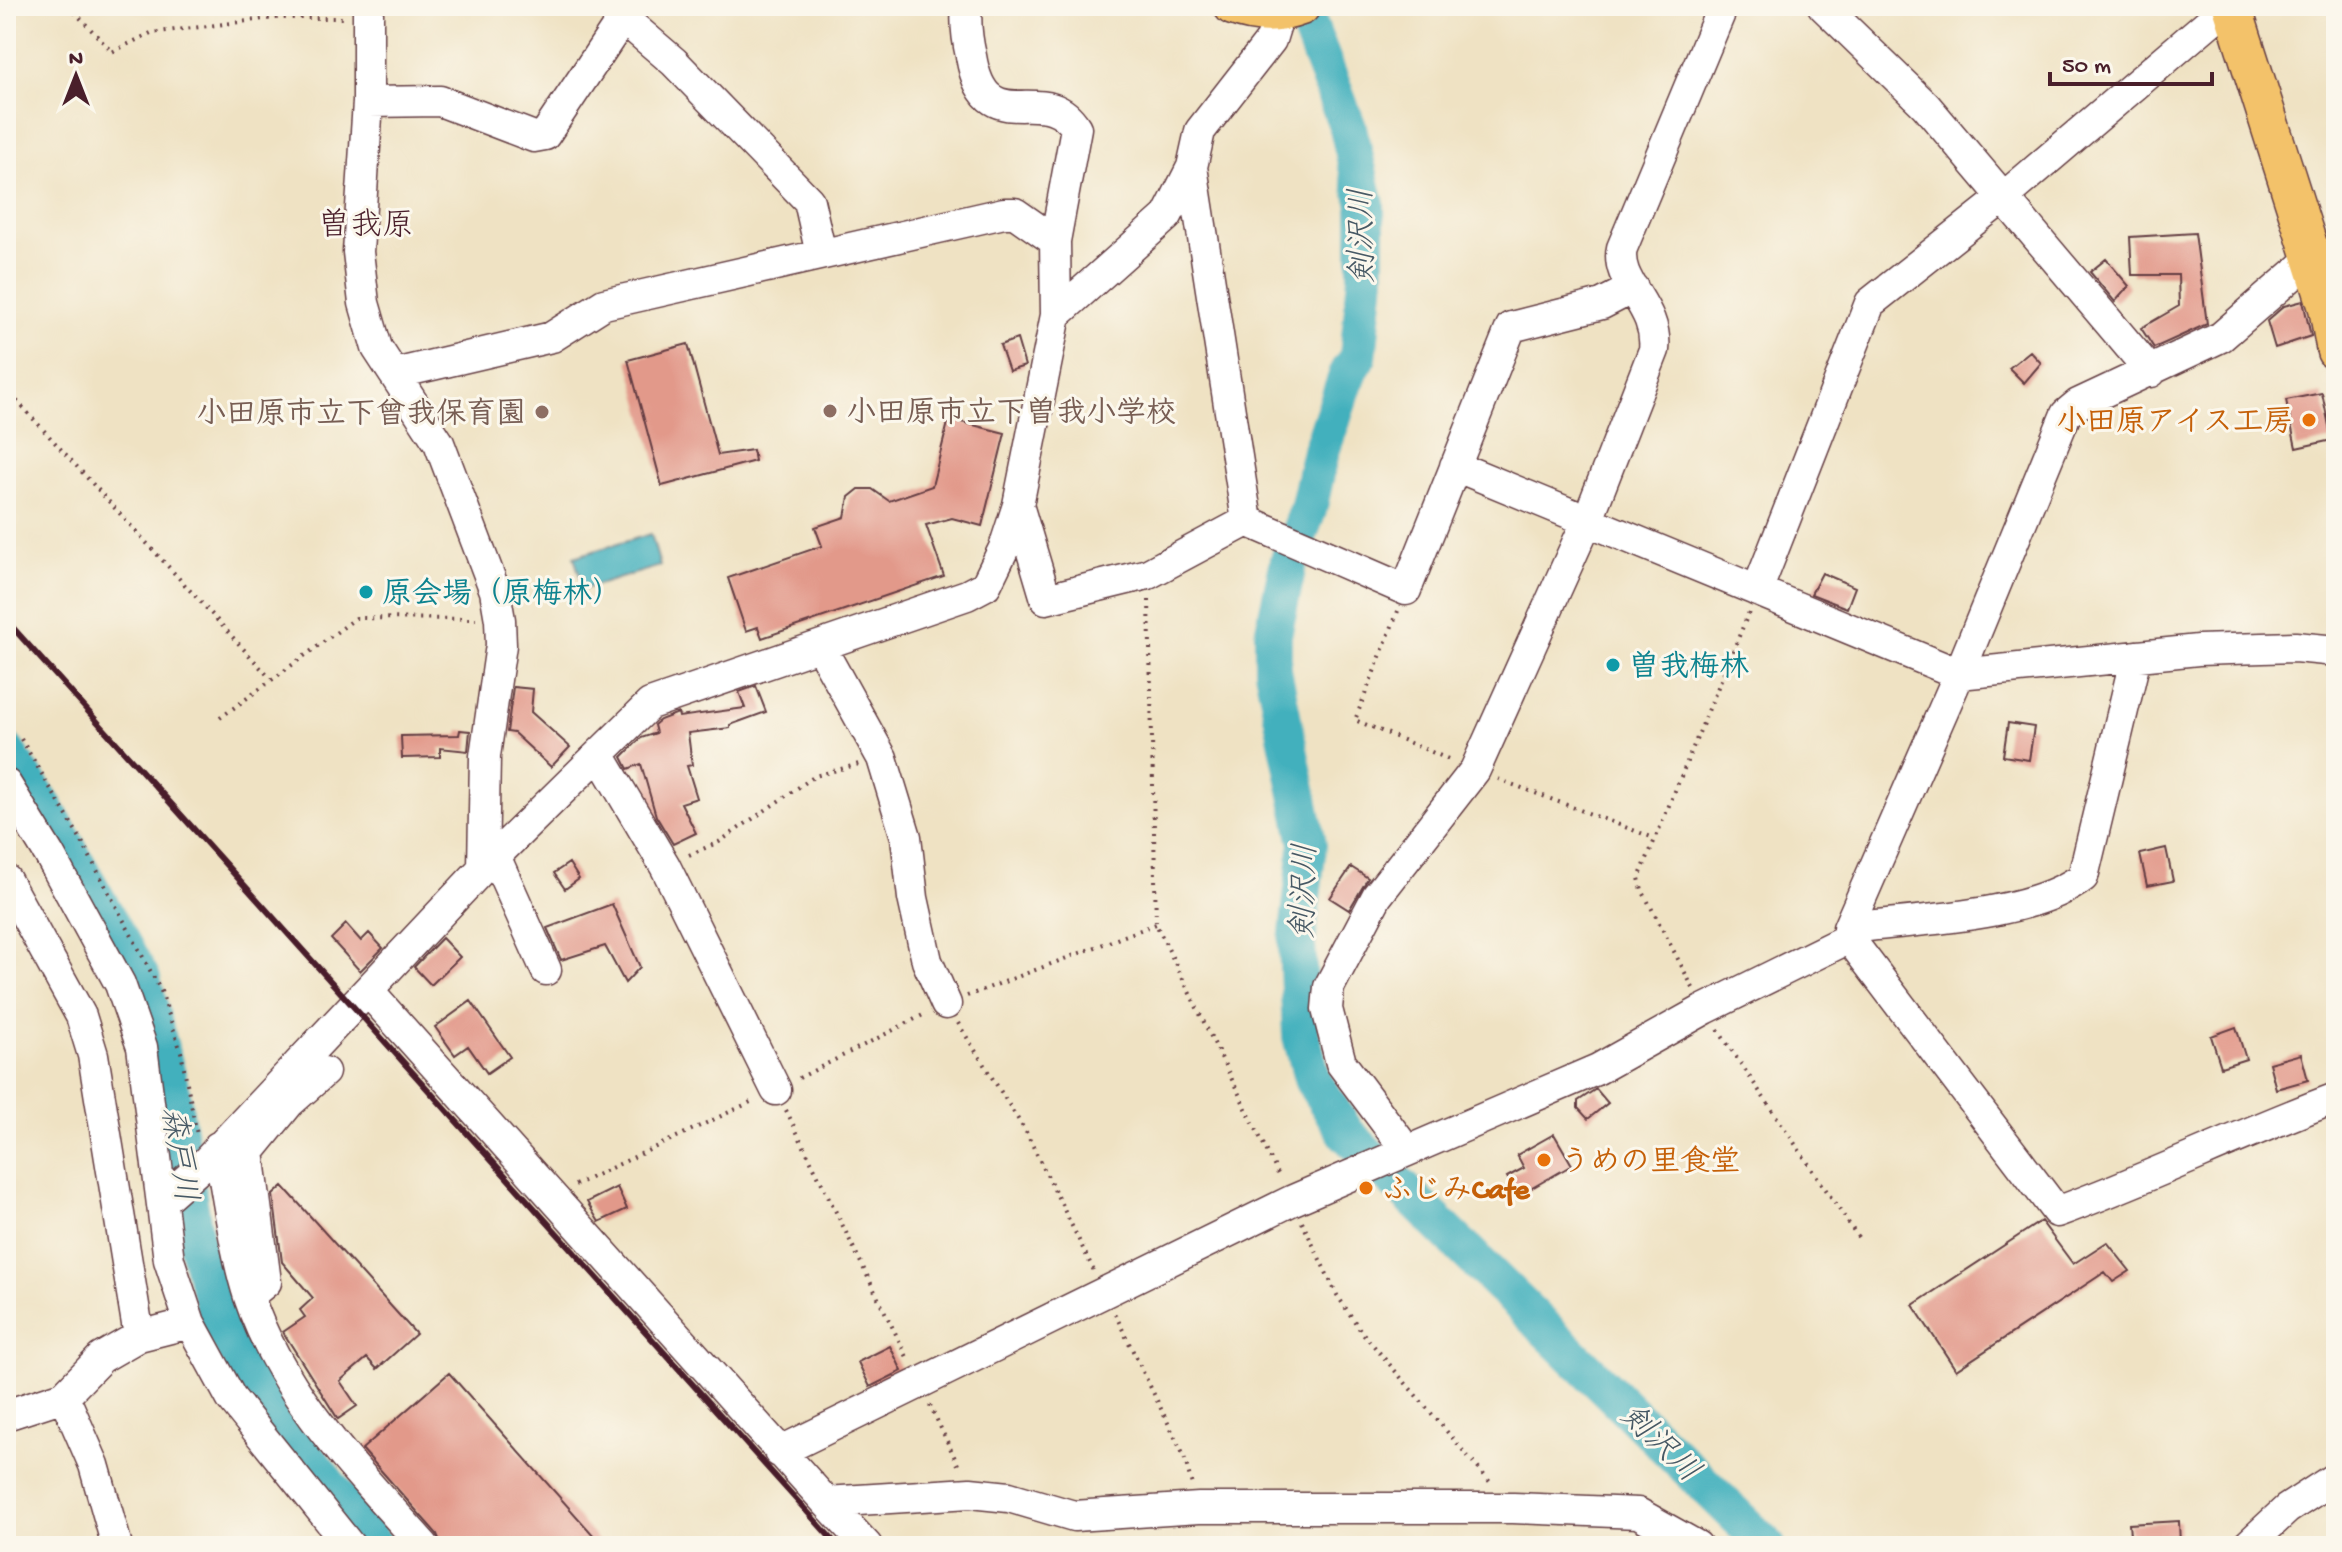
<svg xmlns="http://www.w3.org/2000/svg" width="2342" height="1552" font-family="'Gochi Hand','Klee One',sans-serif">
<style>
.water{fill:#42b0bd;stroke:#466874;stroke-width:2}
.lines{fill:none;stroke-linecap:round;stroke-linejoin:round}
.river{stroke:#42b0bd;stroke-width:38}
.building{fill:#e2998a}
.minor-casing{stroke:#633c42;stroke-width:33}
.major-casing{stroke:#633c42;stroke-width:41}
.path{stroke:#633c42;stroke-width:4;stroke-dasharray:2 6;stroke-linecap:butt}
.minor{stroke:#fff;stroke-width:30}
.major{stroke:#f3c26a;stroke-width:38}
.rail{stroke:#4a1f2b;stroke-width:6}
.education-dot{fill:#8d6e63;stroke:#fbf7ec;stroke-width:3}
.food-dot{fill:#e8710a;stroke:#fbf7ec;stroke-width:3}
.culture-dot{fill:#0f9aa8;stroke:#fbf7ec;stroke-width:3}
.labels{text-anchor:middle;stroke-width:6;stroke-linejoin:round;paint-order:stroke}
.education-label{font-size:30px;font-weight:bold;fill:#785e54;stroke:#fbf7ec;text-anchor:start}
.food-label{font-size:30px;font-weight:bold;fill:#c56008;stroke:#fbf7ec;text-anchor:start}
.culture-label{font-size:30px;font-weight:bold;fill:#0d838f;stroke:#fbf7ec;text-anchor:start}
.neighbourhood-label{font-size:32px;fill:#4a1f2b;stroke:#fbf7ec}
.water-label{font-size:32px;font-style:italic;fill:#475965;stroke:#fbf7ec}
</style>
<rect width="100%" height="100%" fill="#fbf7ec"/>
<filter id="ink" filterUnits="userSpaceOnUse"><feTurbulence type="fractalNoise" baseFrequency=".0125" numOctaves="2"/><feDisplacementMap in="SourceGraphic" scale="16" xChannelSelector="R" yChannelSelector="G"/><feConvolveMatrix kernelMatrix="1 2 1 2 8 2 1 2 1" color-interpolation-filters="sRGB"/></filter>
<filter id="wash" filterUnits="userSpaceOnUse"><feTurbulence type="fractalNoise" baseFrequency=".006" numOctaves="4" result="noise"/><feDisplacementMap in="SourceGraphic" scale="32" xChannelSelector="R" yChannelSelector="G"/><feGaussianBlur stdDeviation="1.8" result="paint"/><feColorMatrix in="noise" values="0 0 0 0 0 0 0 0 0 0 0 0 0 0 0 0 0 1.4 0 .05"/><feComposite in="paint" operator="in"/></filter>
<g filter="url(#wash)">
<rect width="100%" height="100%" fill="#efe2c3"/>
<!-- water -->
<path class="water" d="M651,534L660,566L584,589L574,557Z"/>
<g class="lines">
<!-- river -->
<path class="river" d="M1309,25L1348,128L1366,205V278L1358,357L1349,370L1321,451L1308,510L1289,560L1273,635V670L1308,844L1297,943L1301,1036L1313,1081L1347,1134L1767,1546
M6,751L45,808L142,979L172,1094L194,1234L219,1322L269,1407L375,1546"/>
</g>
<g id="blocks">
<!-- building -->
<path class="building" d="M2195,233L2207,324L2154,348L2141,328L2179,306L2178,275H2132L2130,237Z
M2106,259L2129,286L2115,302L2090,272Z
M2303,301L2311,336L2275,348L2267,321L2284,306Z
M1017,339L1025,366L1009,371L1000,345Z
M688,344L718,455L753,450L755,461L662,486L628,360Z
M2030,351L2041,363L2024,383L2009,368Z
M2322,393L2332,440L2296,448L2286,400Z
M949,419L1005,433L982,526L952,518L926,525L944,576L762,638L758,627L746,631L728,578L822,546L815,527L845,517L849,497L859,489H872L889,501L932,486Z
M1822,573L1855,587L1847,608L1811,594Z
M756,686L766,712L730,725V728L688,733L692,765L687,766L697,798L681,803L696,833L673,844L656,816L641,764L628,769L622,757L641,738L656,733L654,725L660,720L678,713L679,717L745,708L739,692Z
M513,687L533,689L531,712L570,747L551,767L514,733L507,732Z
M2008,723L2034,727L2029,760L2003,756Z
M460,730L470,731L468,751L440,748V757L402,758L401,736L459,735Z
M2166,848L2173,881L2147,886L2140,854Z
M569,863L579,879L565,889L554,873Z
M1351,867L1368,878L1349,910L1330,898Z
M612,904L640,967L625,983L605,946L561,960L547,928Z
M346,924L361,941L369,933L383,948L360,971L331,939Z
M442,938L460,957L431,985L414,967Z
M471,1001L510,1057L487,1073L468,1046L455,1055L435,1027Z
M2236,1027L2246,1059L2221,1067L2211,1036Z
M2301,1054L2308,1080L2276,1089L2269,1063Z
M1596,1089L1608,1103L1588,1119L1578,1108V1101Z
M1554,1134L1572,1165L1518,1196L1507,1177L1524,1168L1517,1155Z
M283,1186L416,1334L377,1369L367,1358L340,1381L357,1406L338,1419L283,1332L305,1317L300,1310L313,1298L282,1262L273,1195Z
M617,1187L627,1209L599,1222L587,1202Z
M2041,1221L2073,1264L2107,1242L2130,1271L2113,1282L2105,1272L1956,1370L1913,1305Z
M890,1346L902,1371L870,1387L858,1362Z
M449,1373L603,1546H442L437,1534L362,1449Z
M2179,1521L2180,1546H2131L2129,1524Z"/>
</g>
</g>
<g filter="url(#ink)">
<use href="#blocks" fill-opacity="0" stroke="#633c42" stroke-width="2"/>
<g class="lines">
<defs>
<path id="minor" d="M368,6V102L358,252L364,303L377,348L439,443L495,591L500,620L501,645L485,756L483,868
M967,6C965,24 967,39 971,56C986,145 1044,76 1076,128L1055,241
M1823,6L1926,106L2151,372
M625,20L674,62L809,201L821,254
M368,102L440,101L534,137L545,135L631,6
M1192,167L1247,521
M2312,258L2221,337L2078,404L2066,414L1959,674L1848,928L1849,938L2057,1212C2152,1177 2242,1133 2336,1098
M394,374L552,337L604,304L1004,213H1015L1055,241L1056,315
M1455,466L1959,674L2198,650L2295,647L2336,651
M1018,505L1046,599L1148,574L1247,521
M1247,521L1406,590L1511,327L1602,304L1633,288
M1757,591L1870,303L2004,197L2228,6
M820,646L882,758L906,837L913,898L927,961L946,1004
M600,756L665,866L776,1090
M6,784L49,854L120,984L142,1047L169,1260L190,1323L231,1398L350,1546
M495,856L546,970
M6,880L81,1016L93,1055L139,1336
M1848,928C1913,920 2032,917 2083,877L2136,656
M368,991L826,1502L970,1493L1009,1497L1074,1516L1199,1508H1513L1638,1513L1697,1546
M218,1147C228,1196 234,1250 249,1297C282,1396 356,1470 424,1546
M1407,1151L1341,1063L1327,1009L1329,987L1377,896L1475,770L1588,519L1654,350C1659,306 1614,283 1622,248L1723,6
M162,1201L203,1165L483,868L650,704L967,595L986,585L1004,548L1018,505L1056,315L1167,216L1192,167L1200,131L1271,40L1279,14
M249,1296L266,1282L249,1152L289,1103L324,1072
M64,1396L94,1465L117,1546
M6,1415L64,1396L101,1358L139,1336L190,1323
M779,1452L1291,1201L1598,1069L1705,1009L1849,938
M826,1502L867,1546
M2247,1546L2287,1509L2336,1477"/>
<path id="major" d="M1233,6C1257,15 1277,15 1301,6
M2232,6L2328,308L2336,351"/>
</defs>
<!-- minor casing -->
<use href="#minor" class="minor-casing"/>
<!-- major casing -->
<use href="#major" class="major-casing"/>
<!-- path -->
<path class="path" d="M69,6L112,52L151,33L273,18H346
M6,389L270,678
M1149,600L1156,924L1280,1178
M1398,611L1355,720L1453,761
M220,718L356,618L476,619
M21,739L80,838L161,991L181,1052L197,1135
M1498,779L1654,838
M689,855L719,842L815,776L859,764
M1693,988L1642,890L1639,878L1749,612
M967,996L1156,924
M958,1023L1026,1132L1094,1271
M1718,1030L1860,1240
M799,1078L923,1015
M786,1110L909,1361
M575,1185L755,1100
M1302,1222L1337,1295L1361,1331L1490,1482
M1115,1314L1184,1456L1192,1485
M930,1405L960,1469"/>
<!-- minor -->
<use href="#minor" class="minor"/>
<!-- major -->
<use href="#major" class="major"/>
<!-- rail -->
<path class="rail" d="M6,620L838,1546"/>
</g>
</g>
<!-- markers -->
<g class="education-dot">
<circle cx="830" cy="411" r="8"/>
<circle cx="542" cy="412" r="8"/>
</g>
<g class="food-dot">
<circle cx="2309" cy="420" r="8"/>
<circle cx="1544" cy="1160" r="8"/>
<circle cx="1366" cy="1188" r="8"/>
</g>
<g class="culture-dot">
<circle cx="366" cy="592" r="8"/>
<circle cx="1613" cy="665" r="8"/>
</g>
<g class="labels">
<!-- education labels -->
<g class="education-label">
<text x="846" y="421">小田原市立下曽我小学校</text>
<text x="526" y="422" text-anchor="end">小田原市立下曾我保育園</text>
</g>
<!-- food labels -->
<g class="food-label">
<text x="2293" y="430" text-anchor="end">小田原アイス工房</text>
<text x="1560" y="1170">うめの里食堂</text>
<text x="1382" y="1198">ふじみCafe</text>
</g>
<!-- culture labels -->
<g class="culture-label">
<text x="382" y="602">原会場（原梅林）</text>
<text x="1629" y="675">曽我梅林</text>
</g>
<!-- neighbourhood labels -->
<g class="neighbourhood-label">
<text x="366" y="234">曽我原</text>
</g>
<!-- water labels -->
<g class="water-label">
<text transform="translate(1360 236) rotate(-91)" y="11">剣沢川</text>
<text transform="translate(1302 891) rotate(-88)" y="11">剣沢川</text>
<text transform="translate(181 1154) rotate(81)" y="11">森戸川</text>
<text transform="translate(1662 1442) rotate(44)" y="11">剣沢川</text>
</g>
</g>
<!-- margin -->
<rect width="2342" height="1552" fill="none" stroke="#fbf7ec" stroke-width="32"/>
<!-- north arrow -->
<g transform="translate(76 76)" stroke="#fbf7ec" stroke-width="6" paint-order="stroke">
<path d="M0-6L14 30L0 20L-14 30Z" fill="#4a1f2b"/>
<text y="-12" font-size="22" font-weight="bold" text-anchor="middle" fill="#4a1f2b">N</text>
</g>
<!-- scale -->
<path d="M2050 72v12h162v-12" fill="none" stroke="#4a1f2b" stroke-width="4"/>
<text x="2062" y="72" font-size="24" fill="#4a1f2b" stroke="#fbf7ec" stroke-width="6" paint-order="stroke">50 m</text>
</svg>
